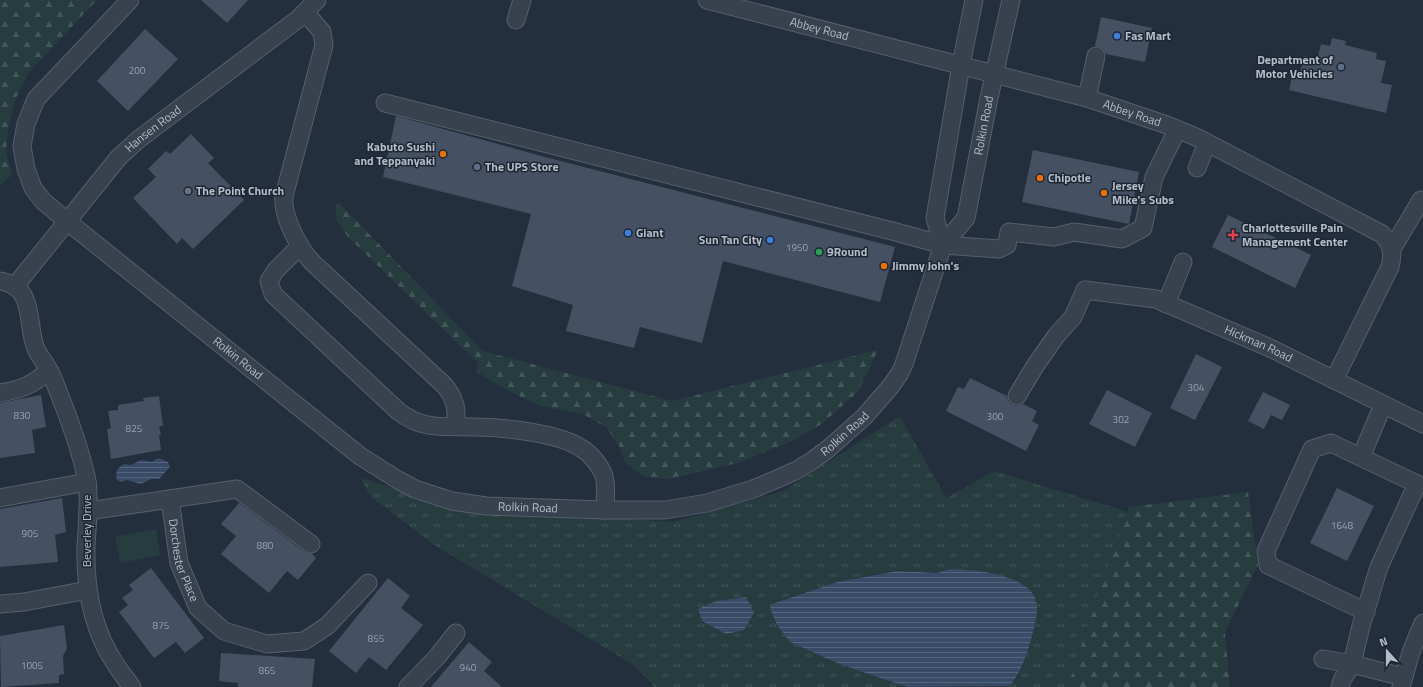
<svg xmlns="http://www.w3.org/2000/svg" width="1423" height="687" font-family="'Titillium Web',sans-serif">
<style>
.grass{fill:url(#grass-tufts);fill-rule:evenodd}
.forest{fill:url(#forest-firs)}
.pitch{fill:#263c3f}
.water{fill:url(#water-rules)}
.building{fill:#455162}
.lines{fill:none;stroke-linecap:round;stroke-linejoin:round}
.minor-casing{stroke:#565f6c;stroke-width:19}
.minor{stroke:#38414e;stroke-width:17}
.shop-dot{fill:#3f7fe0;stroke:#1d2633;stroke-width:1.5}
.service-dot{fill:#5c6f8a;stroke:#1d2633;stroke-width:1.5}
.food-dot{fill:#e8710a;stroke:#1d2633;stroke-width:1.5}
.worship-dot{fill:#6b7280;stroke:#1d2633;stroke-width:1.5}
.health-dot{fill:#e0444e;stroke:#1d2633;stroke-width:1.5}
.leisure-dot{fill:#2e9e5b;stroke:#1d2633;stroke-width:1.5}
.labels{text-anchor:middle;stroke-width:3;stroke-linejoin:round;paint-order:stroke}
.number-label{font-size:10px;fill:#98a1af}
.street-label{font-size:12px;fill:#b4bcc9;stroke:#1d2633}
.poi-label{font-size:12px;font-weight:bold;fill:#b4bcc9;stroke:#1d2633;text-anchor:start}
</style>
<defs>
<pattern id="grass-tufts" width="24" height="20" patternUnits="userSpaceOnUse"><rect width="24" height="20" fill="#263c3f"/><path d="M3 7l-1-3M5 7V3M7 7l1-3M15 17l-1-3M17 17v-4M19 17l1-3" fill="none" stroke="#435659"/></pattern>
<pattern id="forest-firs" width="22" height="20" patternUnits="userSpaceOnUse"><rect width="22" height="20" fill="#263c3f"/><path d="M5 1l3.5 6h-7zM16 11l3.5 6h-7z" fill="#435659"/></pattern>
<pattern id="water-rules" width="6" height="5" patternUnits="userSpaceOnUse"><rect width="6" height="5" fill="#394c67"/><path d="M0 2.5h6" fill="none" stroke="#53647b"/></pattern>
</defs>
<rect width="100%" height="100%" fill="#242f3e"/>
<!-- grass -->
<path class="grass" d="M900,416L946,498L994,471L1128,512L1099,591L1068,687H1009C1026,672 1031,638 1037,617L969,569H950L937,573L897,571L870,575L837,582L775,603L771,611L777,625L790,642L837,663L908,687H654L635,666L436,546L371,497L360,477L395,489L435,506L674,522L783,491ZM745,598L754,613L744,630Z"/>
<!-- forest -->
<path class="forest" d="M0,0H97L29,72L16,98L8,129L6,153L12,175L0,185Z
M338,202L483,351L672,401L878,350L858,392L823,423L790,442L738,463L668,479L644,476L626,464L619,446L606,427L583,414L541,406L505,389L477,372L478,363L348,237C338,223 332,219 338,202Z
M1248,492L1258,565L1225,632L1230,687H1068L1099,591L1129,507Z"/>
<!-- pitch -->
<path class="pitch" d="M156,529L160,555L120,563L115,537Z"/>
<!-- water -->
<path class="water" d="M158,458L168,462L170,467L159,479H151L141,484L127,480L121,482L117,480C115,472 117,468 124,464L131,465L141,460L152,462Z
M950,569C972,569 1019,574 1033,594C1041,606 1035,624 1032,636C1027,655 1022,670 1010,686L908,687L889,681L837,663L790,642L777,625L771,611L770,606L775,603L837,582L897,571L937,573Z
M746,597L754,613L744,630L726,634L702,621L698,609L716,601Z"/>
<!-- building -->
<path class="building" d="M201,0H248L227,23Z
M1101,17L1152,28L1145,62L1106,54L1102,48L1095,46Z
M145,29L178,59L128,111L97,81Z
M1332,38L1346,41L1345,45L1377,53L1376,59L1386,61L1381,83L1392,85L1386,113L1289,90L1293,72L1300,73L1304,56L1317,60L1321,44L1330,46Z
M396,116L545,157L895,247L880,302L723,261L702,343L640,327L634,348L566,331L573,305L512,286L531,214L383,177Z
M191,134L214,158L208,163L244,200L193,249L182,238L177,244L133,198L156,177L148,169L166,151L170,154Z
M1033,150L1139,172L1129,224L1022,202Z
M1228,215L1311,255L1295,288L1212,247Z
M1196,354L1222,367L1195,420L1170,408Z
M970,378L1007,396L1008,401L1012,405L1017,406L1023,404L1037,411L1032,421L1039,425L1026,451L946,411L958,387L964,389Z
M1107,390L1152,413L1135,447L1089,424Z
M1263,392L1290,405L1282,420L1271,415L1264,429L1248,421Z
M41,395L46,427L32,430L35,453L0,458V403Z
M159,396L163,426H159L161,435H159L161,450L111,459L107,429L111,428L108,411L118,410V405L144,401L143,398Z
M1337,488L1374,506L1347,561L1310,543Z
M62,498L66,532L55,535L58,562L0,567V509Z
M239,503L305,552L312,554L316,558L298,580L287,571L269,593L221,554L236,536L221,524Z
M151,568L204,638L185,653L176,642L154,658L119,612L128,605L122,598L133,590L129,585Z
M388,578L410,596L401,608L423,625L386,670L369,657L356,673L329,651Z
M64,625L67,648L63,656L64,674L59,675V683L1,687L0,636Z
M469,642L492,662L484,671L502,687H431Z
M221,653L315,659L312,687H238V683L219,681Z"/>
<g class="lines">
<defs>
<g id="minor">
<path id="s1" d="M130,0L36,99L26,124L22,146L26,169L33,188L43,201L68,222L360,456L398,480L415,489L452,501L486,506L605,510H665L707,503L753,489L777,479L797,470L813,460L828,449L864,417L891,386L900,373L904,364L943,245L966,218L989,98L1011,0"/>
<path id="s2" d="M707,0L1087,98L1167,125L1196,137L1382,234C1391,244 1394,253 1390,267L1334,380"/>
<path d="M305,12L322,32L324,45L284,196C282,216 298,247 312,262L445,386C456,400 457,410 456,426"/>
<path d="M516,20L522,0"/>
<path d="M1087,98L1096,56"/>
<path d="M385,103L896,232L943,245L999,249L1007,245L1009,232L1054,237L1074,232L1122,239L1143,228L1154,177L1177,130"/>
<path d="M1197,168L1207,143"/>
<path d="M943,245L935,218L961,65L974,0"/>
<path d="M300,246L276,270L269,281L273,294L398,411C407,418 416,423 428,425C443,428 459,426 474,427C501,427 559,433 581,448C591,454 600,465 604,476C607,486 605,499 605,510"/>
<path d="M1392,249L1421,200"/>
<path d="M0,281C5,282 10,283 14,286C33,296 28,331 36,349C40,357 46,364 50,372C56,384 60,397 65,409C74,433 82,456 87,481C90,503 87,525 86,547C85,588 93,631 116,665C121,673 127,680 132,687"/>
<path id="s3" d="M15,286L119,157L139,139L298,19L317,0"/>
<path d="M1166,304L1183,262"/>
<path d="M0,393C24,389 31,385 49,371"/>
<path id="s4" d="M1017,396L1035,366L1056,336L1073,317L1085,290L1156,299L1270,348L1423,424"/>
<path d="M1361,457L1383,405"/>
<path d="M0,498L87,482"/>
<path d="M170,499L237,489L311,544"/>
<path id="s5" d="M88,511L170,499L179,563L198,608L224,631L267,644L304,641L327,626L368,583"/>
<path d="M0,604L24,602L88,590"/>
<path d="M1323,659L1352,664L1403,677"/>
<path d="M408,687L437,657L456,633"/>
<path d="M1340,687L1342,680L1352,664L1361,626L1379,567L1417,484L1331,443L1312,449L1266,551L1268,565L1366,612"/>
<path d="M1401,687L1411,652L1423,623"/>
</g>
</defs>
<!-- minor casing -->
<use href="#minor" class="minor-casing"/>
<!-- minor -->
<use href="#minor" class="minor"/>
</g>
<!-- markers -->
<g class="shop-dot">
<circle cx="1117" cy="36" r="4"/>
<circle cx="628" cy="233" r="4"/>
<circle cx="770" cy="240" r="4"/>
</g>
<g class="service-dot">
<circle cx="1341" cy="67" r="4"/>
<circle cx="477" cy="167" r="4"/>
</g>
<g class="food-dot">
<circle cx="443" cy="154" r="4"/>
<circle cx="1040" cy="178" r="4"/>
<circle cx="1104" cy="193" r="4"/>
<circle cx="884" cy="266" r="4"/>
</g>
<circle class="worship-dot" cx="188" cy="191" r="4"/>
<path class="health-dot" d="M1231 229h4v4h4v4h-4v4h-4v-4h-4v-4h4z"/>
<circle class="leisure-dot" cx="819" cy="252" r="4"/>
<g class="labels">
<!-- number labels -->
<g class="number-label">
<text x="137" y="74">200</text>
<text x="797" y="251">1950</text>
<text x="1196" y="391">304</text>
<text x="22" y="419">830</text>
<text x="995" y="420">300</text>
<text x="1121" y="423">302</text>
<text x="134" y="432">825</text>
<text x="1342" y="529">1648</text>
<text x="30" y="537">905</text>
<text x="265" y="549">880</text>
<text x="161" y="629">875</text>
<text x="376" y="642">855</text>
<text x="32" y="669">1005</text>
<text x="468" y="671">940</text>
<text x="267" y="674">865</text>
</g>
<!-- street labels -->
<g class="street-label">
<text dy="4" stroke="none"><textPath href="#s2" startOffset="116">Abbey Road</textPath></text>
<text dy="4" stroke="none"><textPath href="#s2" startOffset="440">Abbey Road</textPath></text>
<text dy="4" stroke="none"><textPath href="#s1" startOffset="1515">Rolkin Road</textPath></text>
<text dy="4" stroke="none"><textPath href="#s3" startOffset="210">Hansen Road</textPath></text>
<text dy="4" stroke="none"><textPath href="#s4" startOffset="310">Hickman Road</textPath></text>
<text dy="4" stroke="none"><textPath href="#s1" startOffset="496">Rolkin Road</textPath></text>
<text dy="4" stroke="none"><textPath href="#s1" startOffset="1168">Rolkin Road</textPath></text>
<text dy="4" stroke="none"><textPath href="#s1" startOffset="832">Rolkin Road</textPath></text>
<text transform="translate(87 531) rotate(-90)" y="4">Beverley Drive</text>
<text dy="4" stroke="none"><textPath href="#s5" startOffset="146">Dorchester Place</textPath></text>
</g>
<!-- poi labels -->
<g class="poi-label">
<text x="1125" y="40">Fas Mart</text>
<text x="1333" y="64" text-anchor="end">Department of<tspan x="1333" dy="14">Motor Vehicles</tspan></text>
<text x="435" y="151" text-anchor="end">Kabuto Sushi<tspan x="435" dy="14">and Teppanyaki</tspan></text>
<text x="485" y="171">The UPS Store</text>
<text x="1048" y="182">Chipotle</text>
<text x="1112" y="190">Jersey<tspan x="1112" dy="14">Mike's Subs</tspan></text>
<text x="196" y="195">The Point Church</text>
<text x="1242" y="232">Charlottesville Pain<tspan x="1242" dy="14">Management Center</tspan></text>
<text x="636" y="237">Giant</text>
<text x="762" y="244" text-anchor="end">Sun Tan City</text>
<text x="827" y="256">9Round</text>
<text x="892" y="270">Jimmy John's</text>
</g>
</g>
<!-- north arrow -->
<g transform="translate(1387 651) rotate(339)" stroke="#1d2633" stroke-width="3" paint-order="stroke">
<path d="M0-3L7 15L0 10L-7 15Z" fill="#b4bcc9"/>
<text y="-6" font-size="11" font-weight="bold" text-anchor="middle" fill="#b4bcc9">N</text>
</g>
</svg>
